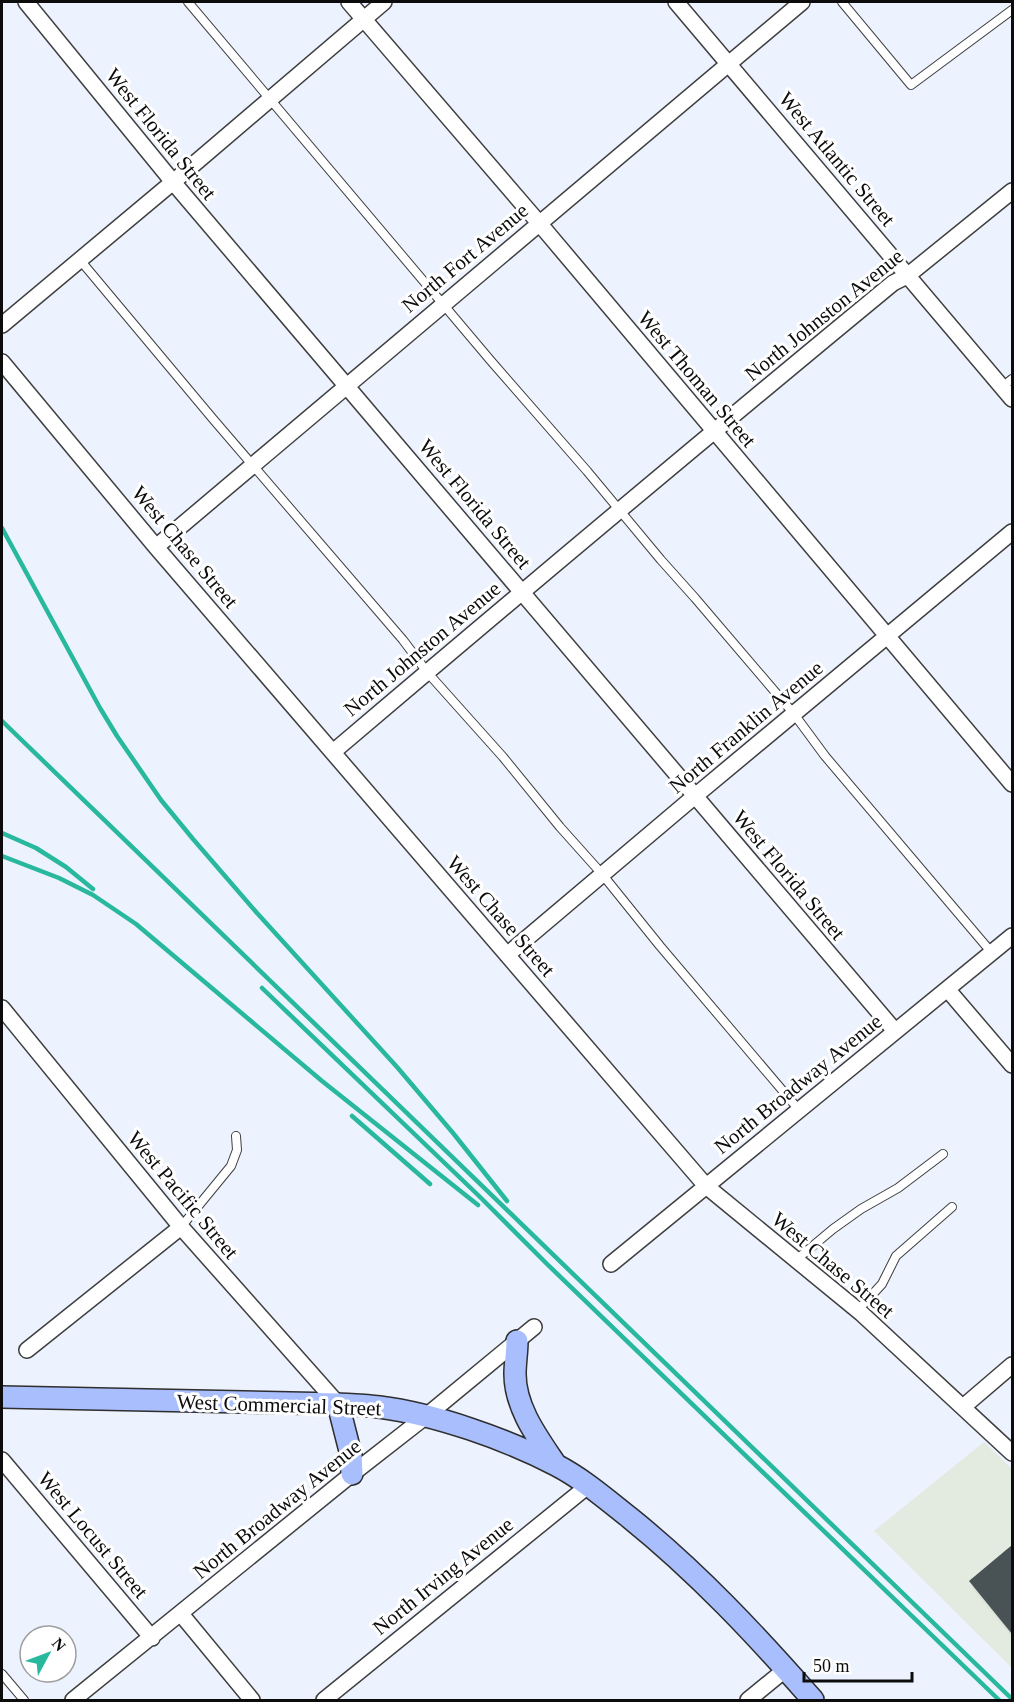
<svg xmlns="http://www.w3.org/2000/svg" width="1014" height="1702" font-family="Georgia,serif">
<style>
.industrial{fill:#e3ebe0}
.building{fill:#495254;filter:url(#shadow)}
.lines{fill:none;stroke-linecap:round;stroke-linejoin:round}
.lane-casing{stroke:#3f3f3f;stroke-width:10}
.street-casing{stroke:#3f3f3f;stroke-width:18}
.secondary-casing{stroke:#2e2e2e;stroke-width:24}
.lane{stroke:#fff;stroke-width:8}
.street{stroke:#fff;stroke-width:15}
.secondary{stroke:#a9befd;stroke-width:21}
.rail{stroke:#28b89d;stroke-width:4.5}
.labels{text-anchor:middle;stroke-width:6;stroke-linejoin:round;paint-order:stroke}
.street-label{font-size:21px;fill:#0c0c0c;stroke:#fff}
</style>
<defs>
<filter id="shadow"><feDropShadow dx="4.5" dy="4.5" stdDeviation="1.5" flood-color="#0004"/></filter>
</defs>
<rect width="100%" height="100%" fill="#ecf2fe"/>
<!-- industrial -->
<path class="industrial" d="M984,1442L1012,1469V1668L874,1531Z"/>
<!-- building -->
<path class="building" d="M1012,1545V1634L969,1581Z"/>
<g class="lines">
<defs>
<path id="lane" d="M188,2L491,361L587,471L661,560L695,598L794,714L825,756L992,953
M842,2L911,85L1012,10
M80,260L213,419L403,640L427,672L503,757L560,827L602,874L660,946L799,1110
M1002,387L1012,379
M181,1227L231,1166L237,1150L236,1136
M796,1260L833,1229L861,1209L898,1188L943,1154
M857,1311L882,1284L896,1256L952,1207
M2,1674L24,1700"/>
<path id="street" d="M26,2L173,182L895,1031
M349,2L539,223L1012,784
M676,2L1012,399
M2,325L173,182L384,2
M2,362L156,547L706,1186L861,1313L1012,1453
M156,547L802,2
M333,752C519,594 705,438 893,283L907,276L1012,191
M507,955L695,796L1012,532
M948,990L1012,1065
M2,1008L181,1227L338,1404
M611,1264L1012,936
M27,1350L181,1227
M963,1407L1012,1365
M2,1460L152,1638
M181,1614L252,1700
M73,1700L352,1474L425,1417L534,1327
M324,1700L589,1485
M748,1700L786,1669"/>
<path id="secondary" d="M517,1341C517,1352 515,1363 515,1374C515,1408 538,1438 556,1465
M2,1397L338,1404C352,1405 365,1405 379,1407C435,1414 506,1439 556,1465C583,1479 606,1499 630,1518C697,1572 756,1635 813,1700
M338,1404L351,1455L352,1474"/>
</defs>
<!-- lane casing -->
<use href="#lane" class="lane-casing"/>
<!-- street casing -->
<use href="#street" class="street-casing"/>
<!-- secondary casing -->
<use href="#secondary" class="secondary-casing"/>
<!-- lane -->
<use href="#lane" class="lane"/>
<!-- street -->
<use href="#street" class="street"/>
<!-- secondary -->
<use href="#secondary" class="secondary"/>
<!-- rail -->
<path class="rail" d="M2,528L100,708L117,736L161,800L193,839L257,913L397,1067L453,1133L507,1201
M2,721L1012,1699
M2,833L36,848L66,867L93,889
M2,856L59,878L93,895L136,924L322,1081L478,1205
M262,988L478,1195L547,1264L999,1700
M352,1116L430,1184"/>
</g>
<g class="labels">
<!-- street labels -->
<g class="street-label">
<text transform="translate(161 134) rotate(51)" y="7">West Florida Street</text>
<text transform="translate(837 159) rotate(50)" y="7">West Atlantic Street</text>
<text transform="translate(465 258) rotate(-40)" y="7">North Fort Avenue</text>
<text transform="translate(824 315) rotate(-39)" y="7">North Johnston Avenue</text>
<text transform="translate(697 379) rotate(50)" y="7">West Thoman Street</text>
<text transform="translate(475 504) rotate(50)" y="7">West Florida Street</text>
<text transform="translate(185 547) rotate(50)" y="7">West Chase Street</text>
<text transform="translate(422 649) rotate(-40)" y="7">North Johnston Avenue</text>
<text transform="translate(746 727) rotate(-40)" y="7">North Franklin Avenue</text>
<text transform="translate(789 875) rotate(50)" y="7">West Florida Street</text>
<text transform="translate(501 916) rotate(49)" y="7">West Chase Street</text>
<text transform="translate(798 1084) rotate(-39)" y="7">North Broadway Avenue</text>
<text transform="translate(183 1195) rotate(50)" y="7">West Pacific Street</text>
<text transform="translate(833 1265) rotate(40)" y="7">West Chase Street</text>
<text transform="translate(279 1405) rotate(2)" y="7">West Commercial Street</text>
<text transform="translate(277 1509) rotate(-39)" y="7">North Broadway Avenue</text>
<text transform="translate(93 1535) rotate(50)" y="7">West Locust Street</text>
<text transform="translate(443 1576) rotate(-39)" y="7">North Irving Avenue</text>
</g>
</g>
<!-- border -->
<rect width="1014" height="1702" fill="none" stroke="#0c0c0c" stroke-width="6"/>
<!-- north arrow -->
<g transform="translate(48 1654) rotate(49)"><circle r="28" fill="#ffffff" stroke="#9e9e9e" stroke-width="1.5"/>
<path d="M0-4.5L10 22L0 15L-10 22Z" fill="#28b89d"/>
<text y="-9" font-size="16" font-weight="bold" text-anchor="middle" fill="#0c0c0c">N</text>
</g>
<!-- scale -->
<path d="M804 1672v9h108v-9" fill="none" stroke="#0c0c0c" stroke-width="3"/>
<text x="813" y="1672" font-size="18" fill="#0c0c0c" stroke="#ffffff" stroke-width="4.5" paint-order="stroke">50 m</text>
</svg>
